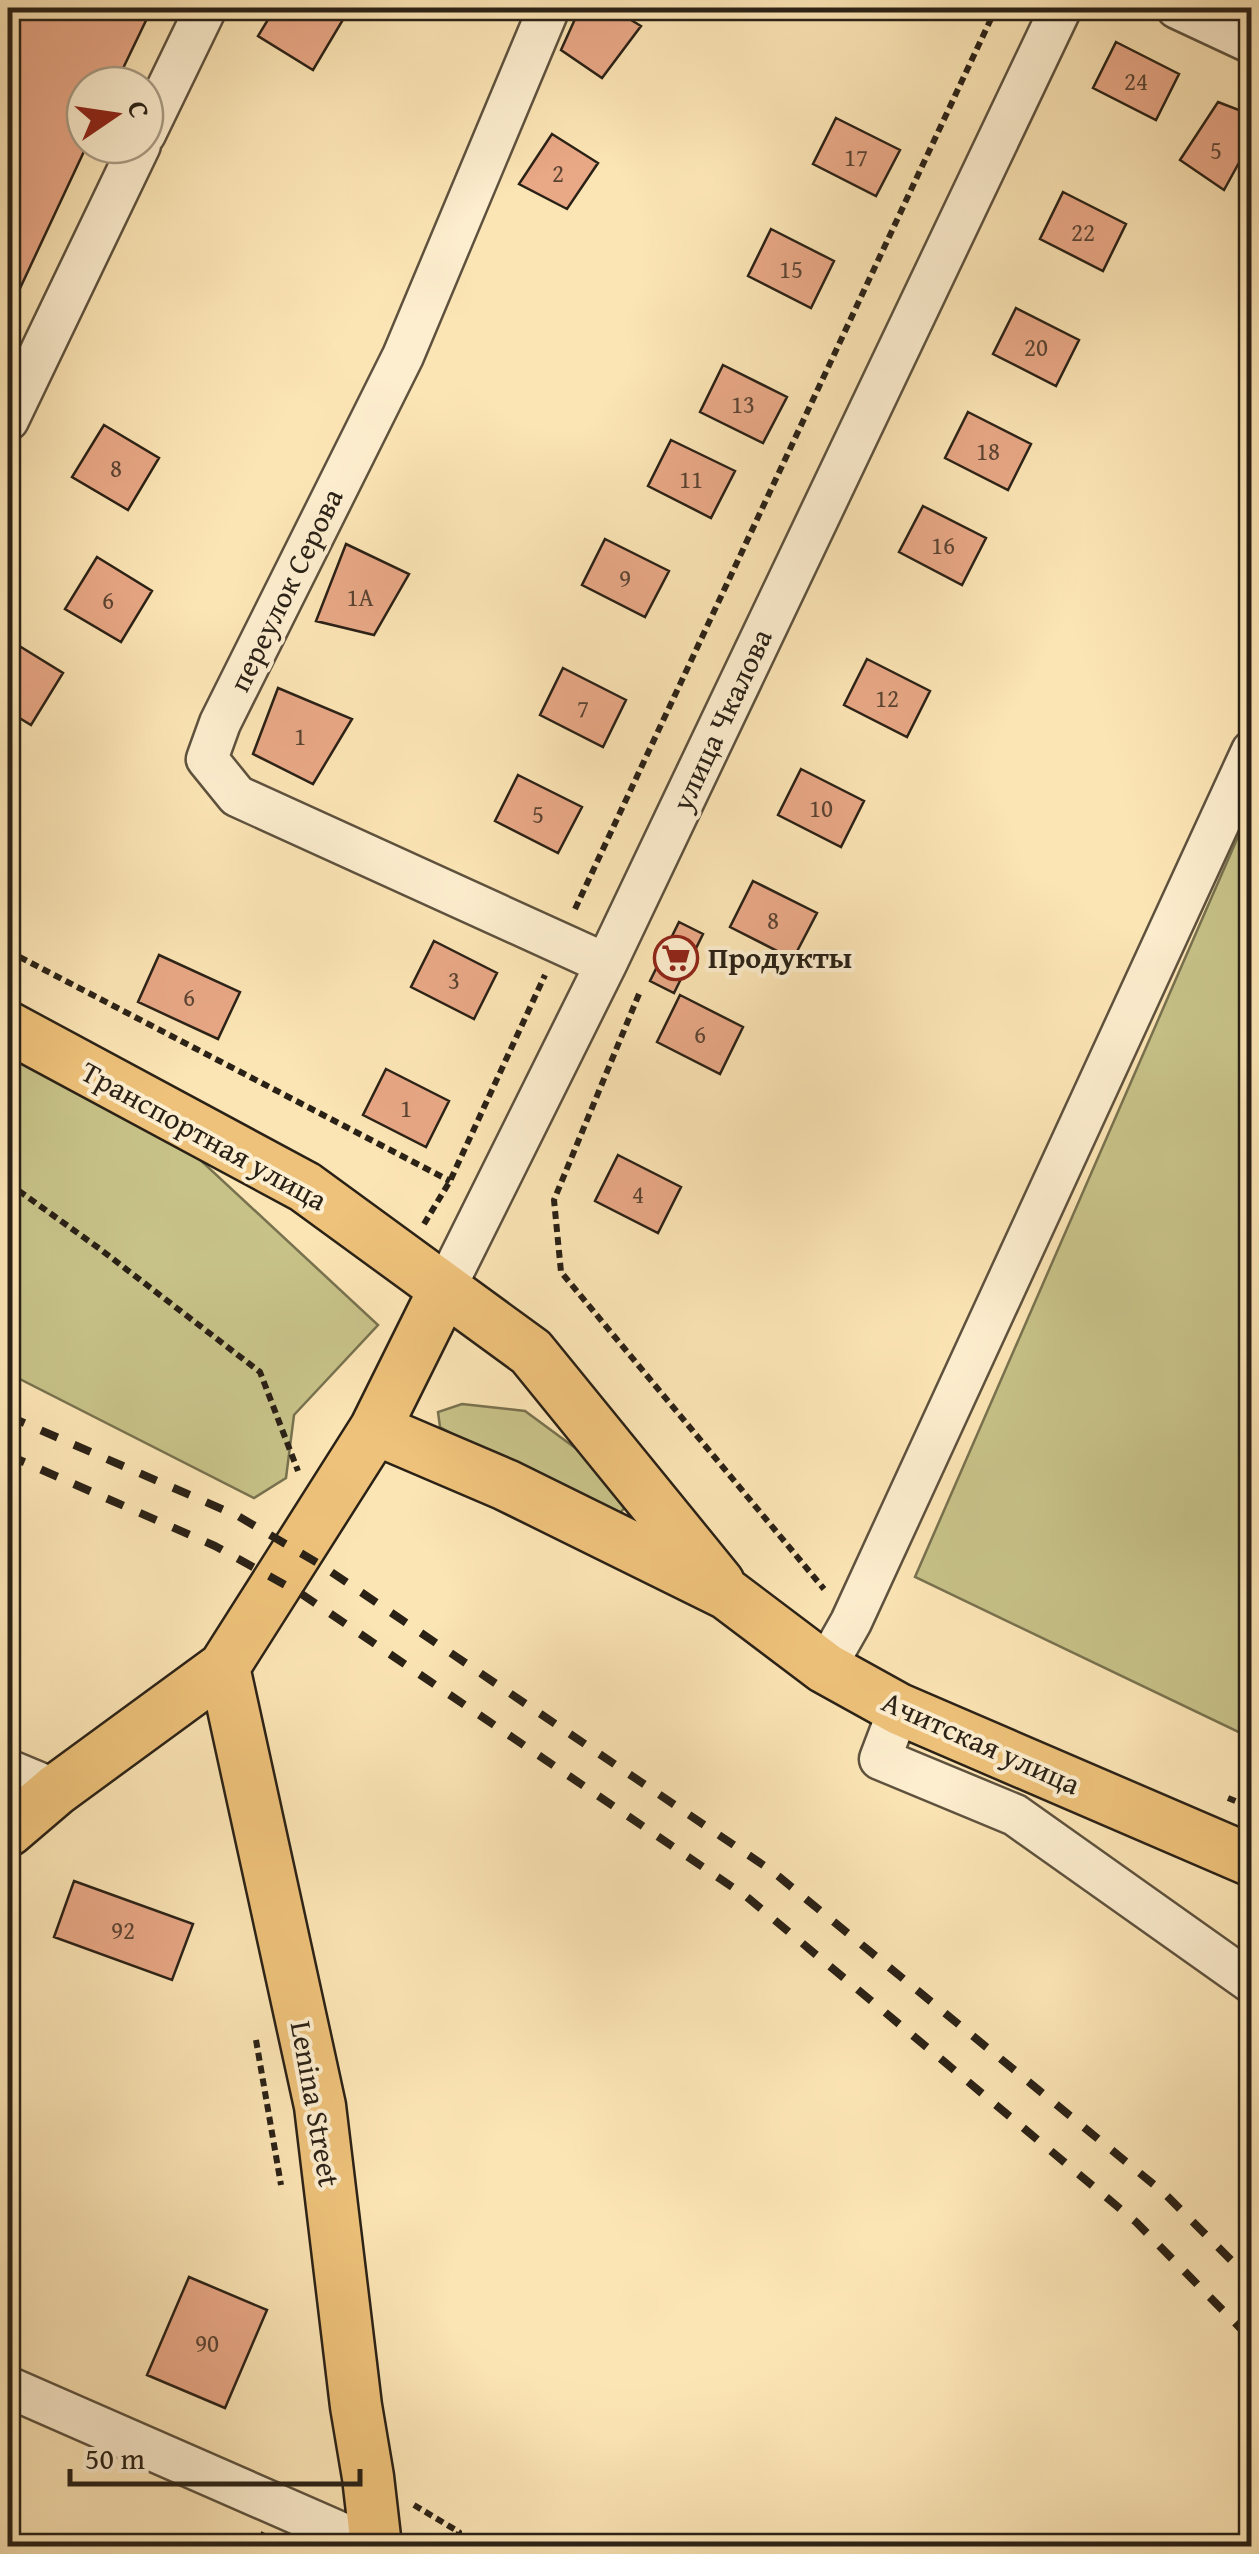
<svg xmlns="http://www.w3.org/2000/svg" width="1259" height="2554" font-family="'Gentium Book Plus',serif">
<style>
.green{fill:#c7c288;stroke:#78724f;stroke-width:2.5}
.building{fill:#e9a886;stroke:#2a2116;stroke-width:2.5}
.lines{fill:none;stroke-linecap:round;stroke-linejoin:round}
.minor-casing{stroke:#5e523e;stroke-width:45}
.major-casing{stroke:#2a2116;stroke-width:55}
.path{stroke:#2a2116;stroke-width:6;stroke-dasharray:8 5;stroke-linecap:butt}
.minor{stroke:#fdeecf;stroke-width:40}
.major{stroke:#eec27a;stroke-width:50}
.rail{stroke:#2a2116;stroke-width:8;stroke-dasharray:18 18;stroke-linecap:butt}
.labels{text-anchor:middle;stroke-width:8;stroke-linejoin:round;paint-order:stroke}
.number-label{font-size:25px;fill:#5a4332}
.street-label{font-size:30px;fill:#2a2116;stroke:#fdeecf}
.poi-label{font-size:30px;font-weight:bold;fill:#2a2116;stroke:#fdeecf;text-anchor:start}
</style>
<rect width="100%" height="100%" fill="#fce5b5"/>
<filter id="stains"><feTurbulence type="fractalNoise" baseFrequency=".002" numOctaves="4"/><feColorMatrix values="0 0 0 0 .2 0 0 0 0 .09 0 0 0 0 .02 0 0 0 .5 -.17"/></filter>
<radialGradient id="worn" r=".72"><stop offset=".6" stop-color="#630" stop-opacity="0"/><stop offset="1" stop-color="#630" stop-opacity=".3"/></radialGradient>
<!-- green -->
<path class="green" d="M1251,807V1738L915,1577Z
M8,1056L181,1142L378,1325L294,1415L286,1478L254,1498L8,1373Z
M462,1404L525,1411L612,1475L628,1504L619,1514L477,1448L440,1427L438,1412Z"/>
<!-- building -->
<path class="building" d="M8,8H152L115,85H85V145H87L8,314Z
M275,8H327L344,18L313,70L258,36Z
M580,8H611L641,26L602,78L561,50Z
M1116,42L1179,74L1156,120L1093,88Z
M1218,102L1252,115V139L1224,190L1180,160Z
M836,118L900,150L876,196L813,164Z
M552,134L598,163L567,209L519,184Z
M1063,192L1126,224L1103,271L1040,239Z
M771,229L834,261L811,308L748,276Z
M1016,308L1079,340L1056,386L993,354Z
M723,365L787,397L763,443L700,412Z
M968,412L1031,444L1008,490L945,458Z
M104,425L159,458L128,510L72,477Z
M671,440L735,471L711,518L648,486Z
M923,506L986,538L962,585L899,552Z
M605,539L669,571L645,617L582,585Z
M346,544L409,574L374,635L316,621Z
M97,557L152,591L121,642L65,609Z
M8,639L63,673L31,725L8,711Z
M867,659L930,691L907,737L844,705Z
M563,668L626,700L603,747L540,715Z
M278,688L352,719L313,784L253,754Z
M801,769L864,801L841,847L778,815Z
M518,775L582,807L558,853L495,821Z
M753,881L817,913L793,959L730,927Z
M679,922L703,934L674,993L650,981Z
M434,941L497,973L474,1019L411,987Z
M159,955L240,992L218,1039L138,1002Z
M680,995L743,1027L720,1074L657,1042Z
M386,1069L449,1101L426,1147L363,1115Z
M618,1155L681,1187L658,1233L595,1201Z
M74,1881L193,1924L172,1980L54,1937Z
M189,2277L267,2310L225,2408L147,2375Z
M262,2533L289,2546H256Z"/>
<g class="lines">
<defs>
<path id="minor" d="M549,8L403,356L220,723L207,759L237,796L606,964
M1177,8L1252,43
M145,134L206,8
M8,420L140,145
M444,1290L606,964L1061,8
M825,1668L851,1622L1252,751
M899,1709L880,1759L1015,1815L1252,1983
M8,1770L56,1790
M8,2387L371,2546"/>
<path id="major" d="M8,1027L305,1187L531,1352L719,1583
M375,1429L506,1485L727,1594L825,1668L899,1709L1252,1861
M224,1667L320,2106L356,2406L368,2477L376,2546
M8,1831L56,1790L224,1667L375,1429L444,1290"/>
</defs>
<!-- minor casing -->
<use href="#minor" class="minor-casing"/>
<!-- major casing -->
<use href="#major" class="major-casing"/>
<!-- path -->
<path class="path" d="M575,909L996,8
M8,951L450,1181
M639,994L554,1200L561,1272L824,1589
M8,1183L100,1249L260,1372L298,1471
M424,1224L450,1181L545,975
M1228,1798L1252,1808
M256,2040L281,2185
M414,2505L459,2532L456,2546"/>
<!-- minor -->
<use href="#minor" class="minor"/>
<!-- major -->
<use href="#major" class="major"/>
<!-- rail -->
<path class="rail" d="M8,1416L238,1516L321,1565L772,1871L1164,2193L1252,2281
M8,1455L215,1546L303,1595L747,1897L1136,2222L1252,2340"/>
</g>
<!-- icons -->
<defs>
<symbol id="supermarket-ring" viewBox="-11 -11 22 22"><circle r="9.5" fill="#fdeecf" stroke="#8f2418" stroke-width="1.5"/><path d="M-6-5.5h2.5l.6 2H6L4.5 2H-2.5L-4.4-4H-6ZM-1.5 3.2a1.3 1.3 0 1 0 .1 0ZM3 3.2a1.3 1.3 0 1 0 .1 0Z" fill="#8f2418"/></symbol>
</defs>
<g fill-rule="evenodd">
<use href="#supermarket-ring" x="651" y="933" width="50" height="50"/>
</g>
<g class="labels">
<!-- number labels -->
<g class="number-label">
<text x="1136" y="90">24</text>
<text x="1216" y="159">5</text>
<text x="856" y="166">17</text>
<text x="558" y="182">2</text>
<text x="1083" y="241">22</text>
<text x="791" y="278">15</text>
<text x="1036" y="356">20</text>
<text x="743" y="413">13</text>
<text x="988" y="460">18</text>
<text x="116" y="477">8</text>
<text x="691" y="488">11</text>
<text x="943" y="554">16</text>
<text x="625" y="587">9</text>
<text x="360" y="606">1А</text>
<text x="108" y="609">6</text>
<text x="887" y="707">12</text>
<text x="583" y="717">7</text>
<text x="300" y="745">1</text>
<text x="821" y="817">10</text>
<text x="538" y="823">5</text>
<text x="773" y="929">8</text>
<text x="454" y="989">3</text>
<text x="189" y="1006">6</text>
<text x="700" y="1043">6</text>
<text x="406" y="1117">1</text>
<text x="638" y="1203">4</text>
<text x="123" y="1939">92</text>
<text x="207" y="2352">90</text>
</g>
<!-- street labels -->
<g class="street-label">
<text transform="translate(286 590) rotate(-64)" y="10">переулок Серова</text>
<text transform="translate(722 720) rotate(-65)" y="10">улица Чкалова</text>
<text transform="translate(204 1136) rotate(29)" y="10">Транспортная улица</text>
<text transform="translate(981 1743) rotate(24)" y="10">Ачитская улица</text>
<text transform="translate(315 2104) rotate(80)" y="10">Lenina Street</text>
</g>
<!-- poi labels -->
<g class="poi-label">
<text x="708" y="968">Продукты</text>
</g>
</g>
<!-- margin -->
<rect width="1259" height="2554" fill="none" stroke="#fce5b5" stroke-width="40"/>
<rect x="10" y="10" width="1239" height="2534" fill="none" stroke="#2a2116" stroke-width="5"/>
<rect x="20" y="20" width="1219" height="2514" fill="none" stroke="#2a2116" stroke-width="2.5"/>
<!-- north arrow -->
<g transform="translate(115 115) rotate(77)"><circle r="48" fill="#fdeecf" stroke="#a99c85" stroke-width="2.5"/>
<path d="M0-8L18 38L0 25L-18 38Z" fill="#8f2418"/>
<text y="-15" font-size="28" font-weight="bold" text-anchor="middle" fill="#2a2116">С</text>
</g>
<!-- scale -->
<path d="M70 2469v15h290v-15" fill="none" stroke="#2a2116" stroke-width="5"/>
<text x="85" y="2469" font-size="30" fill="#2a2116" stroke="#fdeecf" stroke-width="8" paint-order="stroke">50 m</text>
<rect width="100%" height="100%" filter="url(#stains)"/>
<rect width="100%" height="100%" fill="url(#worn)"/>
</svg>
